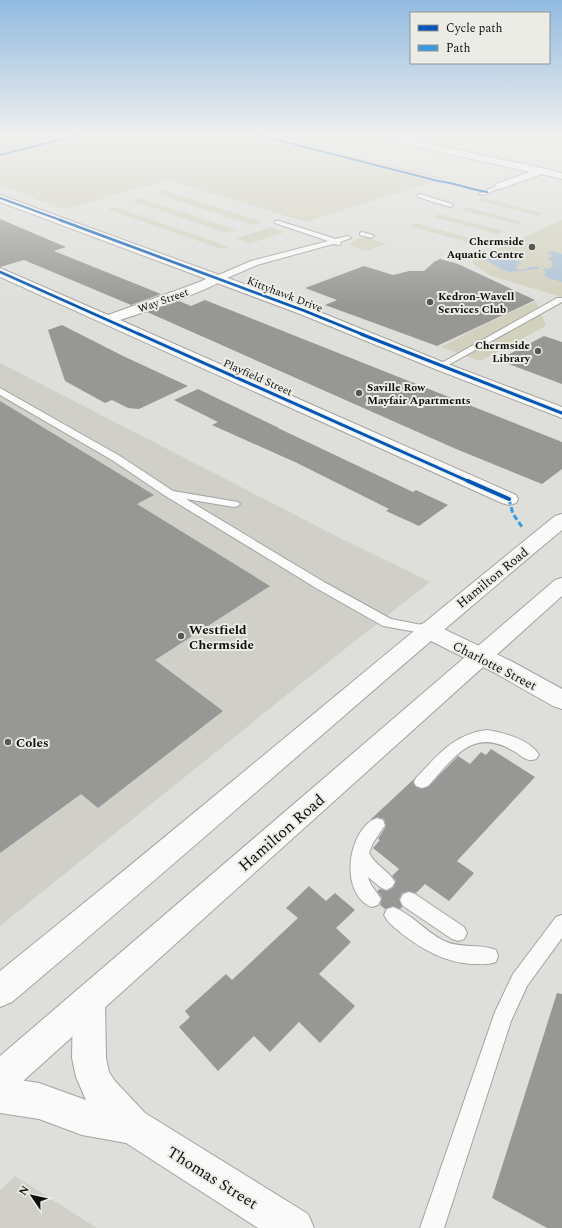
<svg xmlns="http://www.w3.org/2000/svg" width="562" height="1228" font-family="Spectral,serif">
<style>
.built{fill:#d0cfc8}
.green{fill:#d2d1be}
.water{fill:#aec2d5}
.building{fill:#979795}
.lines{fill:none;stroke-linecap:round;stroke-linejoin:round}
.service-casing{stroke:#a3a3a0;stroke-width:2}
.minor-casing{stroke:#a3a3a0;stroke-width:2}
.tertiary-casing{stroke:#a3a3a0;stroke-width:2}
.secondary-casing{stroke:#a3a3a0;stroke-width:2}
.service{fill:#fafafa;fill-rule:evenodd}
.minor{fill:#fafafa;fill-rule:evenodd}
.tertiary{fill:#fafafa;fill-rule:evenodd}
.secondary{fill:#fafafa;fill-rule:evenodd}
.quiet{stroke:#3a9ade;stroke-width:3;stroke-dasharray:5.5 3;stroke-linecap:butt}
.cycleway-far3-casing{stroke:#ecece7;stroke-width:3}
.cycleway-far2-casing{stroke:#ecece7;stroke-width:4}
.cycleway-far1-casing{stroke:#ecece7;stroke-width:5}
.cycleway-casing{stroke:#ecece7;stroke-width:6}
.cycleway-far3{stroke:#0057b8;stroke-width:2}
.cycleway-far2{stroke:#0057b8;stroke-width:2.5}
.cycleway-far1{stroke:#0057b8;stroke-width:3}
.cycleway{stroke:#0057b8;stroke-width:4}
.poi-dot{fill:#575754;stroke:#ecece7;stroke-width:1.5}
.labels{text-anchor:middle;stroke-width:4;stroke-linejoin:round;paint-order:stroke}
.far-poi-label{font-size:11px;font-weight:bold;fill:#0e0e0c;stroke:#ecece7;text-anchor:end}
.far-street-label{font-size:11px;fill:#0e0e0c;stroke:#ecece7}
.street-label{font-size:13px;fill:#0e0e0c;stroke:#ecece7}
.poi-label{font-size:13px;font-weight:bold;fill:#0e0e0c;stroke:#ecece7;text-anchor:start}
.near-street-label{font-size:16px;fill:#0e0e0c;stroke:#ecece7}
</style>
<rect width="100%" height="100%" fill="#dededb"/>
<!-- built -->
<path class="built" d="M0,363L334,535L430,582L294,689L0,926Z
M15,1176L97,1228H0V1190Z"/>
<!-- green -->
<path class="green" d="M0,133H258L444,178L306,222L168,180L64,209L0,186Z
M163,190L262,222L253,225L155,193Z
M140,198L236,230L227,233L130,200Z
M483,198L544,214L539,216L478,200Z
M115,207L230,247L221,249L107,209Z
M467,207L522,222L517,224L462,210Z
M439,214L504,231L497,234L433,217Z
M562,220V297L491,276L473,264V260Z
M416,223L480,241L474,244L409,226Z
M272,227L285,232L249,244L236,238Z
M366,237L386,244L366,251L349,245L354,240Z
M536,301L546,326L480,361L441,347L487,323Z"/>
<!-- water -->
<path class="water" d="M551,251L562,254V282L548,278L544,275L546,271L543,270L544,268L549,269L553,265L551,260L547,259L553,256L547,252Z
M487,254H497L521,262L515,268C523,273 528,265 540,267L539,269L510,272L503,270L482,258V257Z"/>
<!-- building -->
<path class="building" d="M0,219L66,247L54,251L161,294L131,305L24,260L0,267Z
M440,259L458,264L535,300L437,346L325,305L337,300L305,288L364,266L393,275L409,271H424L434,262Z
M205,300L562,442V469L542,484L456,449L147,312L179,301L191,306Z
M62,325L123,356L188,386L139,409L128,408L112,400L105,403L65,381L48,330Z
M544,336L562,342V384L498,360Z
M198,389L279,428H278L413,492L416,490L448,505L419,526L386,511L389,509L297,463L212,425L218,422L174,400Z
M0,401L154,495L137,504L270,586L155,660L223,711L98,808L81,794L0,853Z
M491,749L535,777L457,861L474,873L449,901L425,884L416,893L409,891L402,893L399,899L402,907L400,909L393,906L385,909L380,905L382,898L377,891L380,889L387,891L393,888L396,881L392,876L399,869L373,848L380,840L378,839L386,826L384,819L377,817L370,820L414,779L413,783L416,787L422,789L428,787L458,756L470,764L481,752L486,755Z
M309,886L326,901L335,893L355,910L336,928L351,942L319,974L355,1006L320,1043L299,1022L270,1052L254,1036L218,1071L179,1027L190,1017L185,1011L226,974L232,980L298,918L286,908Z
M557,993L562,994V1228H547L492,1198Z"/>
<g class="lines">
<defs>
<path id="service" d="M500,184L503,186L502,187L484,195L479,194Z
M420,194L452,204L453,205L450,207L418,197V195Z
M275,221H279L327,236L335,239L348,236L351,238L340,242L341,244L340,245L333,244L257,265L220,281H214V277L251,261L328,241L275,223Z
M362,232L373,235L374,236L371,238L360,235V233Z
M557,298H562V302L443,368H437L436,366Z
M0,388L120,456L173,491L238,502L240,504L238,506L234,507L186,499L324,582L391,619L427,626L432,627L434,630L432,633L427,634L383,626L316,588L164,495L112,460L0,395Z
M487,730C502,732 531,740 539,755L536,759C528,762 524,758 517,753C473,725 456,756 428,786L422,788L416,786L414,782L416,778C438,755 454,734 487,730Z
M377,818L383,820L385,825L373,843L369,853C376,866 389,871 395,882L392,887L386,890L380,887L368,877L370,883L381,899L378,905L372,907C338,894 348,828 377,818Z
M409,892L415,894L464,927L467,933L464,939L458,941L452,939L403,906L400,900L403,894Z
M393,907C412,914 426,932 444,941C461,949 479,943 496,950L498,956L496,962C488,965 482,964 474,964C446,963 423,950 401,933C394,927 388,923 384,915L387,909Z
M562,915V938L527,986L511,1021L444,1228H420L495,1012L513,974L556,917Z"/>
<path id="minor" d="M365,133H379L542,168L562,173V179L542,174L500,189L495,186L496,184L530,172L369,136Z
M0,268L108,315L197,283L213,276H221L223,279C217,288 136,315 120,320L516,495L518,499L516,503L509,505L502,503L0,277Z
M427,622L435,625L511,661L562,689V709L553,706L495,673L419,635L416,630L419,625Z
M89,985L101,990L105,1001L106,1058L109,1072L115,1081L145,1113L308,1214L314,1228H258L126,1143L82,1135L39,1119L0,1113V1077L39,1083L86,1100L76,1077L72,1058L73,1001L77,990Z"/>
<path id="tertiary" d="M0,195L310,308L445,363L562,407V418L435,369L300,314L0,202Z"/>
<path id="secondary" d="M562,514V530C376,685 197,846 12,1002L0,1007V971C187,821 369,666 555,516Z
M562,578V596L12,1091L0,1097V1056L555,580Z"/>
</defs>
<!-- service casing -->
<use href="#service" class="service-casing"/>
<!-- minor casing -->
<use href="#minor" class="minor-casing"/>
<!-- tertiary casing -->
<use href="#tertiary" class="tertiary-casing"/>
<!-- secondary casing -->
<use href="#secondary" class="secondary-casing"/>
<!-- service -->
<use href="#service" class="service"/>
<!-- minor -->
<use href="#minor" class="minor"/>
<!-- tertiary -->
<use href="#tertiary" class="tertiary"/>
<!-- secondary -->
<use href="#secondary" class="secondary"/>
<!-- quiet -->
<path class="quiet" d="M509,499L513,514L522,527"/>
<defs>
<path id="cycleway-far3" d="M250,133L438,181C455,183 470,189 487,192
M0,155L74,136L93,133
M0,198L63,221"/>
<path id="cycleway-far2" d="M60,220L305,311L364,335
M0,272L141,335"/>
<path id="cycleway-far1" d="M139,334L470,482
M361,334L562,413"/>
<path id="cycleway" d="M468,481L509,499"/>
</defs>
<!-- cycleway-far3 casing -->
<use href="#cycleway-far3" class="cycleway-far3-casing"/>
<!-- cycleway-far2 casing -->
<use href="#cycleway-far2" class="cycleway-far2-casing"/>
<!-- cycleway-far1 casing -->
<use href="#cycleway-far1" class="cycleway-far1-casing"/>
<!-- cycleway casing -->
<use href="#cycleway" class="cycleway-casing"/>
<!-- cycleway-far3 -->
<use href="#cycleway-far3" class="cycleway-far3"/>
<!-- cycleway-far2 -->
<use href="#cycleway-far2" class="cycleway-far2"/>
<!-- cycleway-far1 -->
<use href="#cycleway-far1" class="cycleway-far1"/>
<!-- cycleway -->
<use href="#cycleway" class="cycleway"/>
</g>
<!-- sky -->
<linearGradient id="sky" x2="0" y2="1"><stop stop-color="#91bae0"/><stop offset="0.44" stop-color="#f0f0ef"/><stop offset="1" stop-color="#f0f0ef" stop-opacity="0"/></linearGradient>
<rect width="562" height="305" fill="url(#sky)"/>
<!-- markers -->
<g class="poi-dot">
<circle cx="532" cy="247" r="4"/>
<circle cx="430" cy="302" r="4"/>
<circle cx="538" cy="351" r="4"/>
<circle cx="359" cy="393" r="4"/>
<circle cx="181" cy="636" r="4"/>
<circle cx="8" cy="742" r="4"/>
</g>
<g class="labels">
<!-- far-poi labels -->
<g class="far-poi-label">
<text x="524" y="245">Chermside<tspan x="524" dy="13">Aquatic Centre</tspan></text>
<text x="438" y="300" text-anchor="start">Kedron-Wavell<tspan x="438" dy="13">Services Club</tspan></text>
<text x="530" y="349">Chermside<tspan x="530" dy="13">Library</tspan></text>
<text x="367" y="391" text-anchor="start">Saville Row<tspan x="367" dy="13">Mayfair Apartments</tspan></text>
</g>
<!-- far-street labels -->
<g class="far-street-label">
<text transform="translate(285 294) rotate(21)" y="4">Kittyhawk Drive</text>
<text transform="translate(163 300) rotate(-20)" y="4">Way Street</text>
<text transform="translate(258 377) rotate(24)" y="4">Playfield Street</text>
</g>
<!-- street labels -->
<g class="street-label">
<text transform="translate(492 577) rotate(-39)" y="5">Hamilton Road</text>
<text transform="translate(495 665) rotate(27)" y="5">Charlotte Street</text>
</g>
<!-- poi labels -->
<g class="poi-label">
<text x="189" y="634">Westfield<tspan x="189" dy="15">Chermside</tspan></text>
<text x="16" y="747">Coles</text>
</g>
<!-- near-street labels -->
<g class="near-street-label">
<text transform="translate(281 832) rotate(-41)" y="6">Hamilton Road</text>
<text transform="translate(213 1177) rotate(32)" y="6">Thomas Street</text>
</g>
</g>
<!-- legend -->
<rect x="410" y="12" width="140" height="52" fill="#ecece7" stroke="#93938f"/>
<rect x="418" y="25" width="20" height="6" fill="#0057b8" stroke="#93938f"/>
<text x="446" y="32" font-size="12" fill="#0e0e0c">Cycle path</text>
<rect x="418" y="45" width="20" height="6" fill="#3a9ade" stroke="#93938f"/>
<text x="446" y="52" font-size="12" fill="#0e0e0c">Path</text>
<!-- north arrow -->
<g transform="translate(32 1196) rotate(304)" stroke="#ecece7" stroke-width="3" paint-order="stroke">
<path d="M0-3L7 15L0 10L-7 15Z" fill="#0e0e0c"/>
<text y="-6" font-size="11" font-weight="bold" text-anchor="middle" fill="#0e0e0c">N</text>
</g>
</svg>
